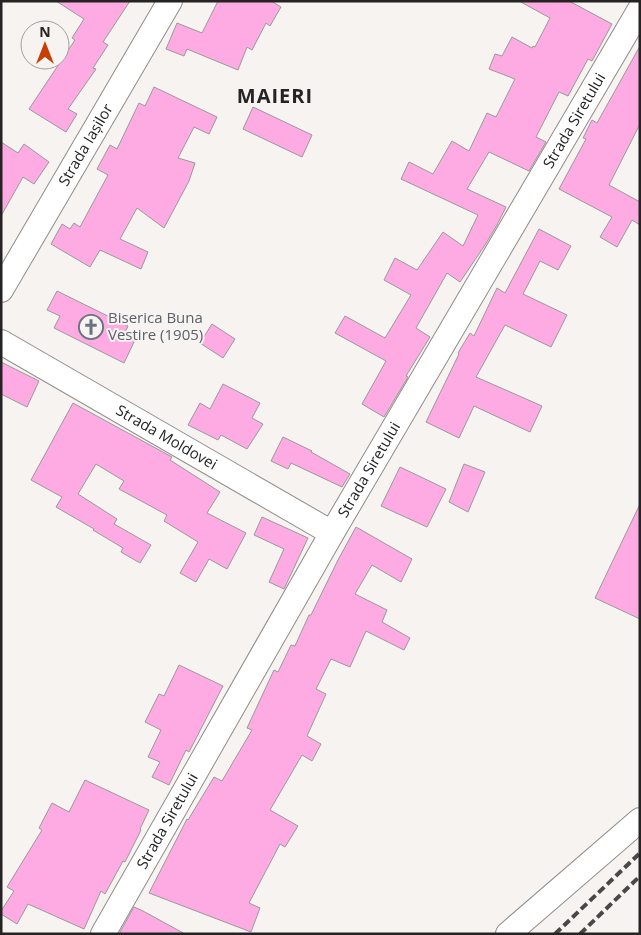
<svg xmlns="http://www.w3.org/2000/svg" width="641" height="935" font-family="'Open Sans',sans-serif">
<style>
.building{fill:#fdabe2;stroke:#9c989a}
.lines{fill:none;stroke-linecap:round;stroke-linejoin:round}
.minor-casing{stroke:#908d8a;stroke-width:26}
.minor{stroke:#fff;stroke-width:24}
.rail{stroke:#4a4847;stroke-width:4;stroke-dasharray:8 4;stroke-linecap:butt}
.labels{text-anchor:middle;stroke-width:4;stroke-linejoin:round;paint-order:stroke}
.street-label{font-size:15px;fill:#252323;stroke:#f6f3f0}
.worship-label{font-size:15px;fill:#5b616d;stroke:#f6f3f0;text-anchor:start}
.district-label{font-size:20px;font-weight:bold;letter-spacing:1px;fill:#252323;stroke:#f6f3f0}
</style>
<rect width="100%" height="100%" fill="#f6f3f0"/>
<!-- building -->
<path class="building" d="M56,1H130L103,42L108,45L93,68L96,69L68,109L77,114L66,132L29,109L75,40L72,38L84,19Z
M218,1H271L281,7L270,26L266,23L252,50L247,47L238,70L187,49L184,56L166,49L177,23L202,33Z
M519,1H569L612,24L592,61L588,59L568,96L559,92L536,137L546,142L529,171L489,152L467,189L506,207L497,225L485,245L460,282L447,273L416,328L430,337L406,376L408,377L384,417L362,404L386,361L335,333L345,316L385,338L411,295L384,280L395,258L417,270L443,232L463,246L478,215L401,179L409,162L433,174L452,141L469,151L487,113L496,117L515,79L489,69L495,54L502,56L512,37L532,48L533,46L535,47L550,18Z
M640,46V124L609,185L640,202V225L632,220L617,247L600,237L612,217L559,189L586,139L583,138L592,120L597,123Z
M154,87L217,117L209,134L194,127L178,158L195,163L189,181L164,228L137,208L120,239L148,252L141,269L100,250L90,267L51,244L62,224L70,229L74,223L80,227L108,175L97,169L110,145L117,149L139,103L145,106Z
M253,107L312,135L302,157L243,129Z
M1,142L18,153L24,144L49,162L34,184L23,177L1,216Z
M539,229L571,246L558,270L540,261L523,294L567,315L551,347L505,325L476,377L542,406L530,432L474,406L459,438L426,422L459,354L458,353L470,333L474,336L497,288L505,293Z
M57,291L128,326L124,335L135,340L124,363L54,328L60,316L47,310Z
M212,324L235,339L223,358L200,343Z
M1,362L39,381L27,407L1,394Z
M223,384L260,403L252,418L263,424L247,449L221,435L218,440L188,425L200,403L210,409Z
M73,403L172,457L170,460L220,492L207,513L246,533L227,569L209,559L196,582L180,573L198,542L164,521L167,515L119,489L124,481L96,464L78,494L117,519L114,524L151,545L140,563L121,552L123,548L93,530L94,529L56,507L62,497L31,480Z
M283,437L312,451L311,452L350,474L342,487L291,463L288,469L271,461Z
M464,464L485,472L468,512L449,502Z
M400,467L446,489L427,527L381,506Z
M640,504V619L595,598Z
M262,517L308,538L284,589L269,582L284,549L254,535Z
M356,527L412,559L401,582L372,565L355,594L387,610L382,622L410,638L404,650L366,631L350,667L331,659L316,689L326,694L307,736L321,744L312,761L302,755L270,810L298,826L285,847L280,844L249,903L260,908L251,932L149,893L187,819L188,820L214,777L222,781L252,730L247,728L274,670L278,672L291,645L295,646L309,615H311L338,560Z
M179,665L223,686L189,752L186,750L169,785L152,777L160,762L148,757L161,730L145,722L159,694L164,696Z
M85,780L149,810L140,829L141,830L125,862L123,861L105,894L101,891L84,929L28,904L17,924L1,914V911L14,891L7,887L42,830L39,828L52,803L69,812Z
M134,907L143,911L185,934H119Z"/>
<g class="lines">
<defs>
<g id="minor">
<path id="s1" d="M1,290L170,1"/>
<path id="s2" d="M1,342L332,533"/>
<path id="s3" d="M103,934L332,533L640,9"/>
<path d="M508,934L640,820"/>
</g>
</defs>
<!-- minor casing -->
<use href="#minor" class="minor-casing"/>
<!-- minor -->
<use href="#minor" class="minor"/>
<!-- rail -->
<path class="rail" d="M555,934L640,853
M580,934L640,876"/>
</g>
<!-- icons -->
<defs>
<symbol id="church-ring" viewBox="-11 -11 22 22"><circle r="9.5" fill="#f6f3f0" stroke="#6b7280" stroke-width="1.5"/><path d="M-1.2-6h2.4v3.5h3.3v2.4h-3.3V6h-2.4V-.1h-3.3v-2.4h3.3Z" fill="#6b7280"/></symbol>
</defs>
<g fill-rule="evenodd">
<use href="#church-ring" x="77" y="313" width="28" height="28"/>
</g>
<g class="labels">
<!-- street labels -->
<g class="street-label">
<text dy="5" stroke="none"><textPath href="#s3" startOffset="940">Strada Siretului</textPath></text>
<text dy="5" stroke="none"><textPath href="#s1" startOffset="168">Strada Iașilor</textPath></text>
<text dy="5" stroke="none"><textPath href="#s2" startOffset="191">Strada Moldovei</textPath></text>
<text dy="5" stroke="none"><textPath href="#s3" startOffset="535">Strada Siretului</textPath></text>
<text dy="5" stroke="none"><textPath href="#s3" startOffset="130">Strada Siretului</textPath></text>
</g>
<!-- worship labels -->
<g class="worship-label">
<text x="108" y="323">Biserica Buna<tspan x="108" dy="17">Vestire (1905)</tspan></text>
</g>
<!-- district labels -->
<g class="district-label">
<text x="275" y="103">MAIERI</text>
</g>
</g>
<!-- border -->
<rect width="641" height="935" fill="none" stroke="#252323" stroke-width="5"/>
<!-- north arrow -->
<g transform="translate(45 45)"><circle r="24" fill="#f6f3f0" stroke="#a2a09e"/>
<path d="M0-4L9 19L0 12L-9 19Z" fill="#c63f04"/>
<text y="-8" font-size="14" font-weight="bold" text-anchor="middle" fill="#252323">N</text>
</g>
</svg>
